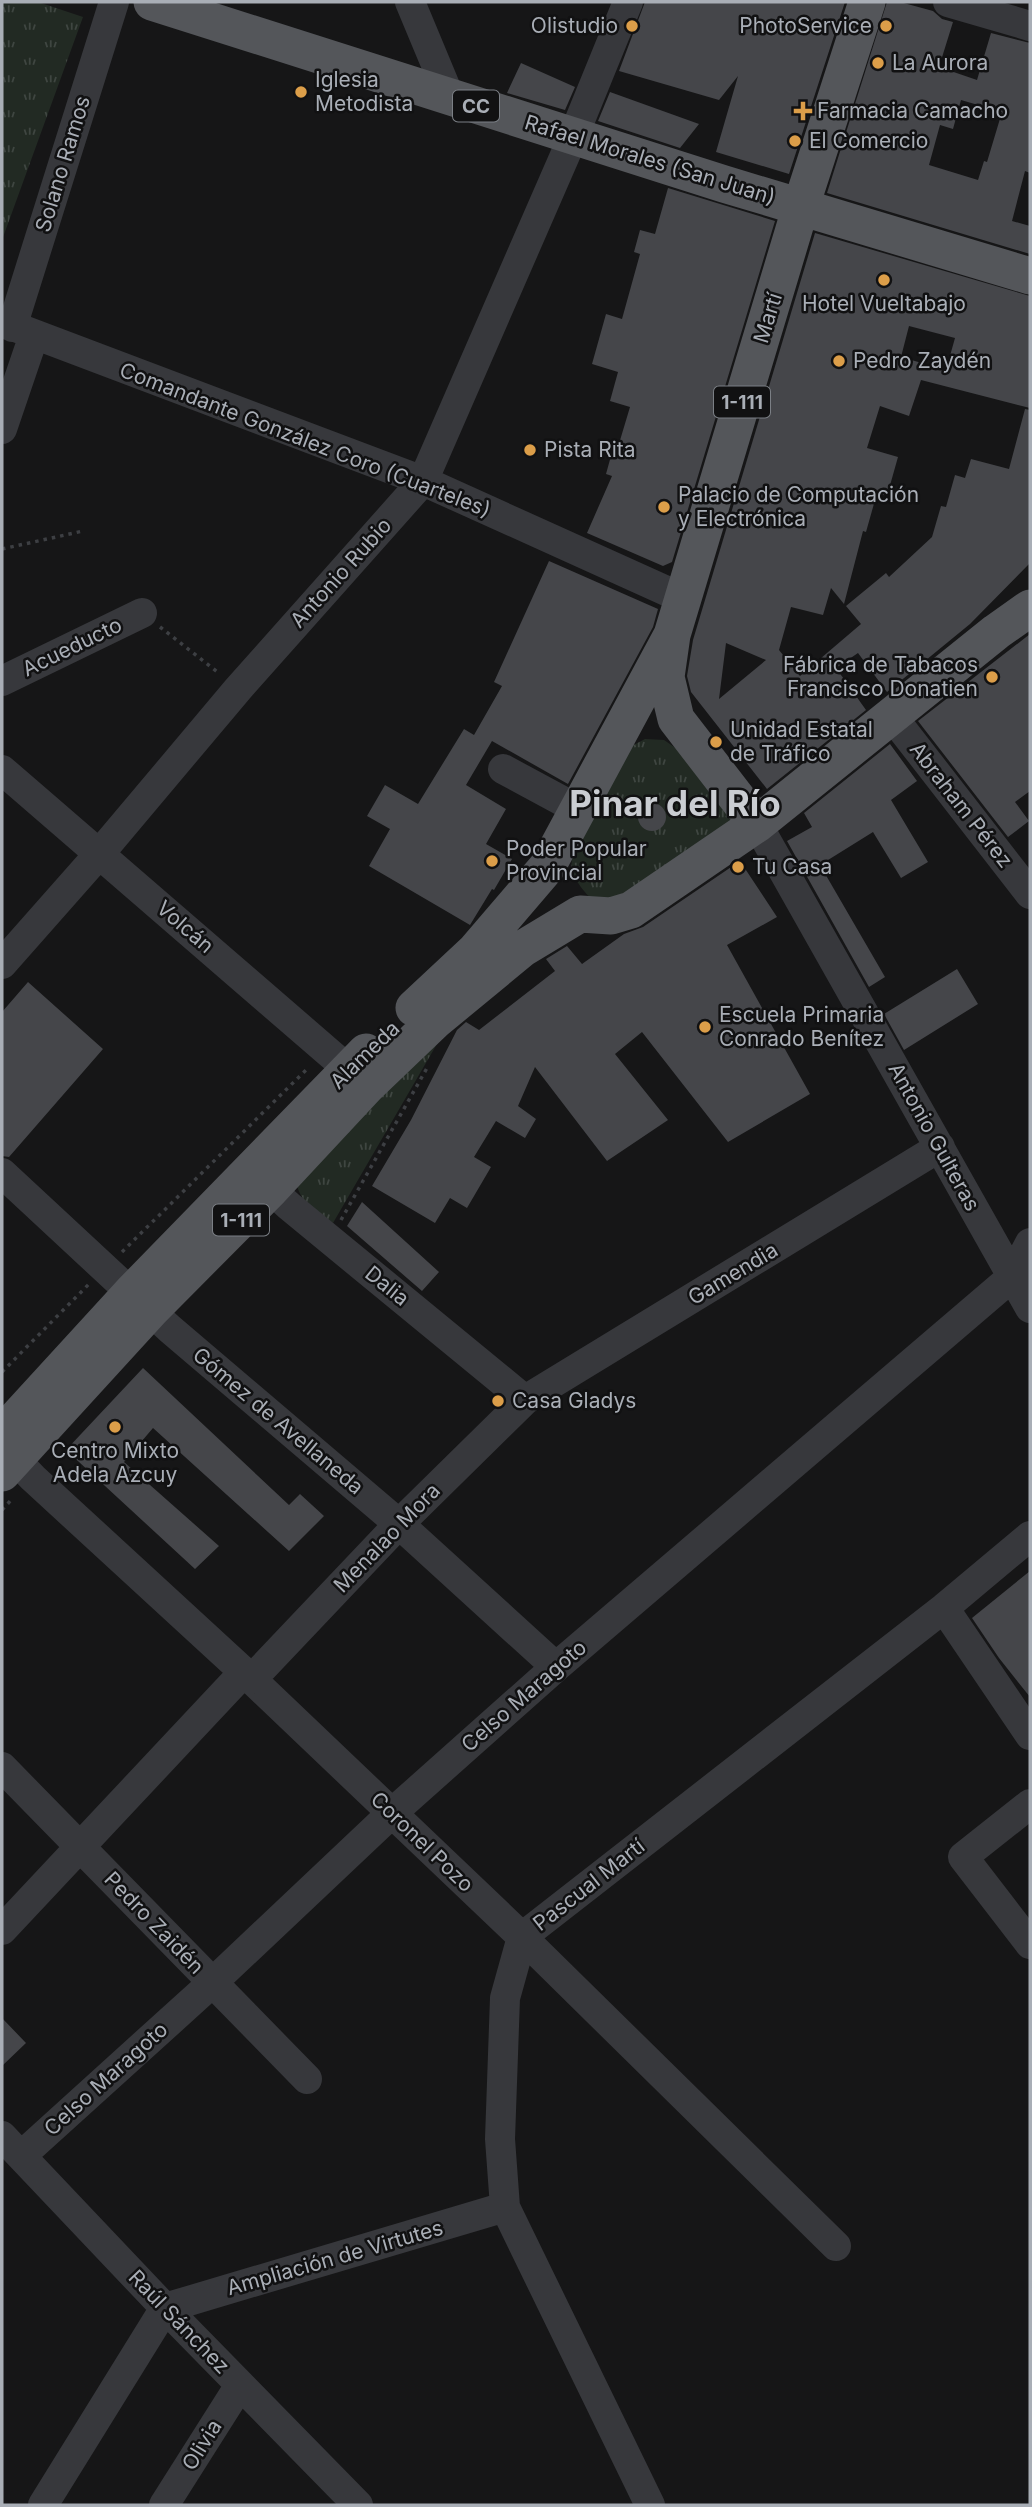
<svg xmlns="http://www.w3.org/2000/svg" width="1032" height="2507" font-family="Inter,sans-serif">
<style>
.grass{fill:url(#grass-tufts)}
.building{fill:#45464a;fill-rule:evenodd}
.lines{fill:none;stroke-linecap:round;stroke-linejoin:round}
.path{stroke:#3d3f43;stroke-width:3.5;stroke-dasharray:3.5 5;stroke-linecap:butt}
.minor{stroke:#37383c;stroke-width:30}
.major{stroke:#54565a;stroke-width:37}
.poi-dot{fill:#dc9e49;stroke:#111112;stroke-width:2.5}
.labels{text-anchor:middle;stroke-width:5;stroke-linejoin:round;paint-order:stroke}
.shield{fill:#111112;stroke:#7b7f85;stroke-width:2}
.shield-label{font-size:19px;font-weight:bold;fill:#a9aeb6}
.poi-label{font-size:21px;fill:#a9aeb6;stroke:#111112;text-anchor:start}
.street-label{font-size:21px;fill:#a9aeb6;stroke:#111112}
.town-label{font-size:35px;font-weight:bold;fill:#cacdd2;stroke:#111112}
</style>
<defs>
<pattern id="grass-tufts" width="24" height="20" patternUnits="userSpaceOnUse" patternTransform="scale(1.75)"><rect width="24" height="20" fill="#222a23"/><path d="M3 7l-1-3M5 7V3M7 7l1-3M15 17l-1-3M17 17v-4M19 17l1-3" fill="none" stroke="#3f4641"/></pattern>
</defs>
<rect width="100%" height="100%" fill="#161617"/>
<!-- grass -->
<path class="grass" d="M2,2H38L83,17L2,240Z
M645,739L664,740L696,762L732,820L610,908C590,903 582,889 571,872L572,857L628,748Z
M441,1037L333,1223C310,1207 299,1203 294,1173Z"/>
<!-- building -->
<path class="building" d="M645,2H845L789,174L716,152L738,76L719,100L619,71Z
M887,2H900L933,11L942,19L953,22L939,67L977,80L991,33L1030,43V173L1025,171L1012,221L1030,226V254L827,193ZM961,100L1002,112L987,162L984,161L978,180L929,165L940,125L953,129Z
M521,63L575,87L565,110L507,93Z
M610,92L699,124L680,148L598,121Z
M668,188L775,221L672,562L663,566L587,533L612,476L606,474L614,445L618,447L630,407L610,401L618,372L592,364L606,314L622,319L640,254L634,252L640,230L655,234Z
M815,233L1030,296V408L921,380L909,416L880,406L867,448L898,457L887,496L877,493L866,532L863,531L844,604L831,588L823,615L791,607L779,650L800,676L861,624L846,606L886,573L889,577L932,537L941,506L946,507L955,475L965,478L971,459L1009,469L1025,409L1030,410V563L970,624L887,692L858,653L836,668L866,710L767,789L691,692L687,676L693,640ZM909,326L955,338L946,370L901,357ZM726,643L766,660L719,699Z
M549,561L658,609L653,627L568,784L492,741L466,785L506,809L486,844L512,859L494,890L492,889L470,925L369,866L390,829L367,816L385,785L418,804L464,729L474,735L502,686L494,682Z
M1030,634V791L1015,802L1029,821L1008,837L918,721Z
M890,744L917,781L891,800L928,862L901,878L873,832L820,865L885,977L869,987L787,841L812,827L804,813Z
M638 817a14 14 0 1 1 28 0a14 14 0 1 1-28 0Z
M740,861L777,917L727,945L810,1094L728,1142L642,1032L615,1054L668,1120L607,1161L535,1067L518,1106L536,1119L525,1138L496,1121L474,1157L491,1167L467,1208L450,1198L435,1223L372,1186L411,1120L457,1030L466,1022L479,1030L555,971L546,959L567,946L582,964L624,934L643,927Z
M957,969L978,1004L904,1050L884,1014Z
M28,982L103,1049L9,1157L2,1156V1012Z
M362,1202L439,1272L422,1291L347,1226Z
M143,1368L289,1505L300,1494L324,1516L289,1551L153,1428L124,1462L219,1546L195,1569L66,1450Z
M1030,1571V1697L999,1658L972,1618Z
M2,2018L26,2043L2,2066Z"/>
<g class="lines">
<!-- path -->
<path class="path" d="M2,549L83,531
M160,627L220,674
M341,1220L427,1068
M122,1252L308,1068
M2,1372L89,1284
M2,1510L12,1499"/>
<!-- minor -->
<path class="minor" d="M410,2L450,98
M948,2L1030,26
M2,322L423,481L682,598
M12,327L114,2
M2,429L34,335
M2,681L142,613
M891,715L1030,894
M503,769L579,810
M2,770L364,1083
M757,824L1030,1308
M2,964L100,853L238,689L423,481L573,137L628,2
M2,1173L170,1329L399,1524L556,1667
M254,1174L289,1206L525,1400
M2,1446L33,1478L244,1672L522,1937L836,2246
M944,1608L1030,1735
M252,1679L399,1524L525,1400L940,1147
M2,1767L307,2079
M1030,1804L963,1857L1030,1944
M2,1930L244,1672
M2,2136L165,2308L358,2505
M21,2156L212,1983L392,1813L556,1667L1012,1277L1030,1243
M43,2505L165,2308L505,2207
M164,2505L240,2385
M650,2505L505,2207L500,2139L505,1998L522,1937L944,1608L1030,1536"/>
<!-- major -->
<path class="major" d="M152,2L724,184L1030,276
M757,824L676,719L666,677L672,635L801,206L867,2
M414,1008L475,951L547,867L672,635
M2,1434L132,1292L366,1052
M2,1473L151,1310L271,1189L367,1086L436,1020L522,949L580,914L611,916L631,910L757,824L996,632L1030,608"/>
</g>
<!-- markers -->
<g class="poi-dot">
<circle cx="632" cy="26" r="7"/>
<circle cx="886" cy="26" r="7"/>
<circle cx="878" cy="63" r="7"/>
<circle cx="301" cy="92" r="7"/>
<path d="M799.5 100.5h7v7h7v7h-7v7h-7v-7h-7v-7h7z"/>
<circle cx="795" cy="141" r="7"/>
<circle cx="884" cy="280" r="7"/>
<circle cx="839" cy="361" r="7"/>
<circle cx="530" cy="450" r="7"/>
<circle cx="664" cy="507" r="7"/>
<circle cx="992" cy="677" r="7"/>
<circle cx="716" cy="742" r="7"/>
<circle cx="492" cy="861" r="7"/>
<circle cx="738" cy="867" r="7"/>
<circle cx="705" cy="1027" r="7"/>
<circle cx="498" cy="1401" r="7"/>
<circle cx="115" cy="1427" r="7"/>
</g>
<g class="labels">
<!-- shield labels -->
<g class="shield">
<rect x="453" y="90.5" width="46" height="31" rx="5"/>
<rect x="714" y="386.5" width="56" height="31" rx="5"/>
<rect x="213" y="1204.5" width="56" height="31" rx="5"/>
</g>
<g class="shield-label">
<text x="476" y="113">CC</text>
<text x="742" y="409">1-111</text>
<text x="241" y="1227">1-111</text>
</g>
<!-- poi labels -->
<g class="poi-label">
<text x="618" y="33" text-anchor="end">Olistudio</text>
<text x="872" y="33" text-anchor="end">PhotoService</text>
<text x="892" y="70">La Aurora</text>
<text x="315" y="87">Iglesia<tspan x="315" dy="24">Metodista</tspan></text>
<text x="817" y="118">Farmacia Camacho</text>
<text x="809" y="148">El Comercio</text>
<text x="884" y="311" text-anchor="middle">Hotel Vueltabajo</text>
<text x="853" y="368">Pedro Zaydén</text>
<text x="544" y="457">Pista Rita</text>
<text x="678" y="502">Palacio de Computación<tspan x="678" dy="24">y Electrónica</tspan></text>
<text x="978" y="672" text-anchor="end">Fábrica de Tabacos<tspan x="978" dy="24">Francisco Donatien</tspan></text>
<text x="730" y="737">Unidad Estatal<tspan x="730" dy="24">de Tráfico</tspan></text>
<text x="506" y="856">Poder Popular<tspan x="506" dy="24">Provincial</tspan></text>
<text x="752" y="874">Tu Casa</text>
<text x="719" y="1022">Escuela Primaria<tspan x="719" dy="24">Conrado Benítez</tspan></text>
<text x="512" y="1408">Casa Gladys</text>
<text x="115" y="1458" text-anchor="middle">Centro Mixto<tspan x="115" dy="24">Adela Azcuy</tspan></text>
</g>
<!-- street labels -->
<g class="street-label">
<text transform="translate(650 160) rotate(17)" y="7">Rafael Morales (San Juan)</text>
<text transform="translate(63 164) rotate(-73)" y="7">Solano Ramos</text>
<text transform="translate(768 318) rotate(-73)" y="7">Martí</text>
<text transform="translate(305 440) rotate(21)" y="7">Comandante González Coro (Cuarteles)</text>
<text transform="translate(341 573) rotate(-48)" y="7">Antonio Rubio</text>
<text transform="translate(72 647) rotate(-26)" y="7">Acueducto</text>
<text transform="translate(961 805) rotate(52)" y="7">Abraham Pérez</text>
<text transform="translate(185 927) rotate(41)" y="7">Volcán</text>
<text transform="translate(365 1055) rotate(-44)" y="7">Alameda</text>
<text transform="translate(934 1137) rotate(61)" y="7">Antonio Gulteras</text>
<text transform="translate(733 1274) rotate(-31)" y="7">Gamendia</text>
<text transform="translate(387 1286) rotate(39)" y="7">Dalia</text>
<text transform="translate(278 1421) rotate(40)" y="7">Gómez de Avellaneda</text>
<text transform="translate(387 1538) rotate(-46)" y="7">Menalao Mora</text>
<text transform="translate(524 1696) rotate(-41)" y="7">Celso Maragoto</text>
<text transform="translate(422 1842) rotate(44)" y="7">Coronel Pozo</text>
<text transform="translate(589 1885) rotate(-38)" y="7">Pascual Martí</text>
<text transform="translate(154 1923) rotate(46)" y="7">Pedro Zaidén</text>
<text transform="translate(106 2079) rotate(-42)" y="7">Celso Maragoto</text>
<text transform="translate(335 2258) rotate(-16)" y="7">Ampliación de Virtutes</text>
<text transform="translate(179 2322) rotate(46)" y="7">Raúl Sánchez</text>
<text transform="translate(202 2445) rotate(-58)" y="7">Olivia</text>
</g>
<!-- town labels -->
<g class="town-label">
<text x="675" y="816">Pinar del Río</text>
</g>
</g>
<!-- border -->
<rect width="1032" height="2507" fill="none" stroke="#a9aeb6" stroke-width="7"/>
</svg>
